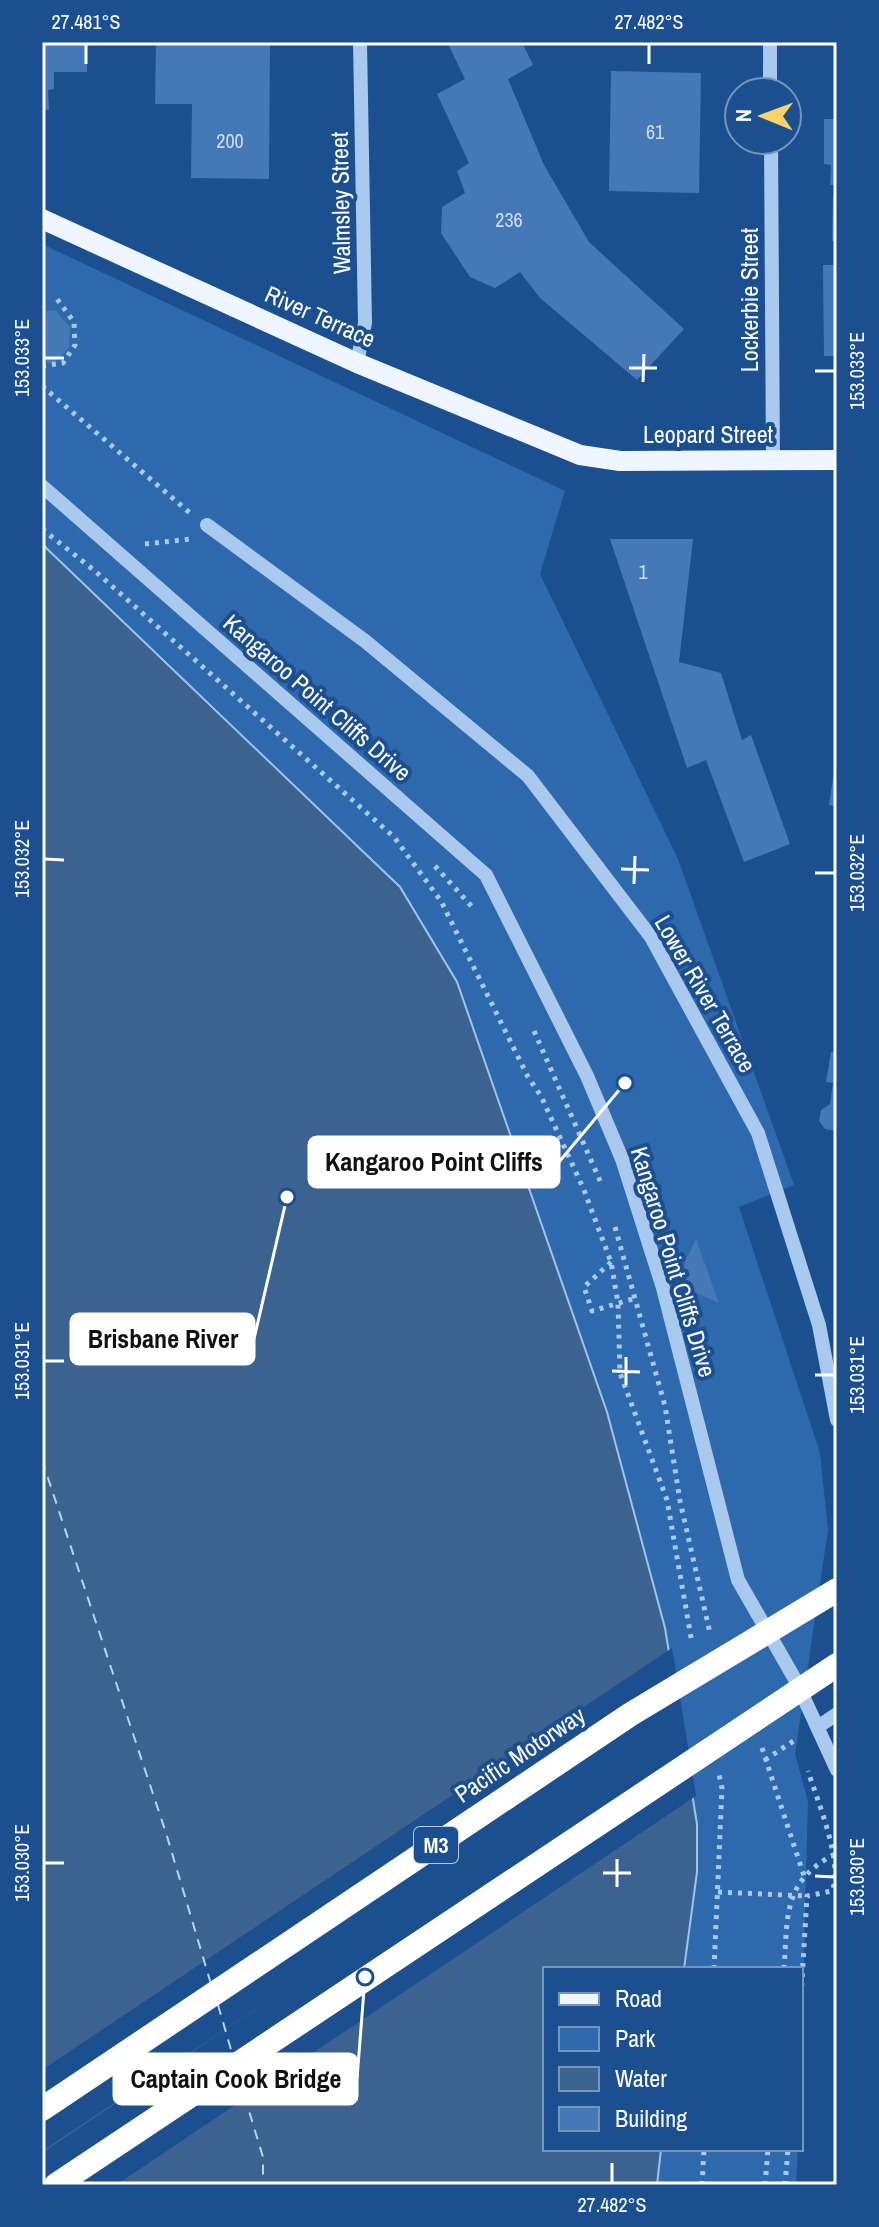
<svg xmlns="http://www.w3.org/2000/svg" width="879" height="2227" font-family="'Archivo Narrow',sans-serif">
<style>
.green{fill:#2e69ad}
.water{fill:#3c6290;stroke:#9cc4f0;stroke-width:2}
.pier{fill:#1b4f8f}
.lines{fill:none;stroke-linecap:round;stroke-linejoin:round}
.ferry{stroke:#b5d3f5;stroke-width:2;stroke-dasharray:10 8;stroke-linecap:butt}
.building{fill:#4478b7}
.path{stroke:#a9c9ee;stroke-width:5;stroke-dasharray:4 6;stroke-linecap:butt}
.minor{stroke:#a9c9ee;stroke-width:14}
.major{stroke:#f0f6ff;stroke-width:20}
.highway{stroke:#fff;stroke-width:24}
.ticks{fill:none;stroke:#fff;stroke-width:3}
.labels{text-anchor:middle;stroke-width:8;stroke-linejoin:round;paint-order:stroke}
.number-label{font-size:20px;fill:#d0dded}
.shield{fill:#1b4f8f;stroke:#bbcadd;stroke-width:2}
.shield-label{font-size:22px;font-weight:bold;fill:#fff}
.street-label{font-size:24px;fill:#fff;stroke:#1b4f8f}
.leader{fill:none;stroke:#fff;stroke-width:3}
.callout-dot{fill:#fff;stroke:#1b4f8f;stroke-width:3}
.callout{fill:#fff;stroke:#fff;stroke-width:3}
.callout-label{font-size:26px;text-anchor:middle;font-weight:bold;fill:#111}
.neatline{fill:none;stroke:#fff;stroke-width:3}
.ticks-label{font-size:20px;text-anchor:middle;fill:#fff}
</style>
<rect width="100%" height="100%" fill="#1b4f8f"/>
<!-- green -->
<path class="green" d="M42,244L565,491L540,574L678,859L794,1185L739,1207L820,1453L828,1530L795,1754L808,1801L801,2074V1969H684L697,1872V1824L400,887L42,544Z
M661,2149H798L796,2185H657Z"/>
<!-- water -->
<path class="water" d="M42,544L400,887L457,982L607,1412L665,1628L697,1824V1872L684,1969H545V2149H661L657,2185H42Z"/>
<!-- pier -->
<path class="pier" d="M672,1648L696,1796L116,2185H42V2153L299,1980L42,2151V2070Z"/>
<g class="lines">
<!-- ferry -->
<path class="ferry" d="M42,1460L166,1833L211,1984
M218,2005L232,2053
M239,2078L263,2157V2185"/>
</g>
<!-- building -->
<path class="building" d="M42,42H87V72H54V89L48,90L49,110H42Z
M156,42H270L269,179L191,178L192,104H155Z
M447,42H522L533,65L508,79L544,165L589,242L684,329L637,380L540,298L520,272L495,288L470,277L441,233L442,207L465,193L457,171L469,163L437,94L465,79Z
M611,71L701,73L699,193L609,191Z
M824,119H837V185H830L831,165L824,164Z
M833,195H837V241H832Z
M823,265H837V356H824Z
M42,310L56,311L70,327L69,348L54,363L42,362Z
M610,539H693L679,662L721,673L742,740L751,735L790,844L744,862L706,760L687,768Z
M835,765H837V807L829,805Z
M831,1052L837,1053V1131L825,1129L819,1121L821,1110L830,1104L833,1083L826,1082Z
M696,1239L719,1303L686,1288L682,1280L685,1262Z"/>
<g class="lines">
<!-- path -->
<path class="path" d="M42,366L63,363L75,345L74,322L57,299
M42,386L190,513
M42,529L95,571L394,837L441,901L528,1077L541,1096L584,1190L611,1262L618,1303L620,1373L667,1500L692,1643
M145,544L191,539
M435,866L474,909
M534,1031L601,1183
M615,1227L665,1406L680,1501L710,1633
M611,1262L584,1287L592,1311L636,1298
M762,1748L804,1876
M765,1760L795,1740L797,1743
M718,1892L807,1896
M714,1969L722,1788L719,1774
M784,1969C788,1915 782,1881 837,1853
M801,1997L807,1896L832,1891C844,1863 817,1800 808,1771
M702,2185L704,2149
M765,2185L768,2149
M785,2185L788,2149"/>
<!-- minor -->
<path class="minor" d="M770,42V92
M771,140L773,461
M357,363L365,323L360,42
M42,486L486,875L587,1076L622,1159L663,1288L738,1580L796,1681L837,1770
M207,525L365,641L528,776L651,937L758,1133L819,1325L837,1420
M819,1726L837,1714"/>
<!-- major -->
<path class="major" d="M42,219L357,363L580,455L620,461L837,460"/>
<!-- highway -->
<path class="highway" d="M42,2109L631,1714L837,1590
M56,2185L837,1665"/>
</g>
<!-- ticks -->
<path class="ticks" d="M86,64V44M649,64V44M44,358H64M629,368H657M815,371H835M643,382L644,354M44,859L64,860M621,869L649,870M815,873H835M634,884L635,856M44,1361H64M612,1371L640,1372M815,1375H835M626,1385V1357M44,1863H64M603,1873H631M815,1876L835,1877M617,1887V1859M612,2183V2163"/>
<g class="labels">
<!-- number labels -->
<g class="number-label">
<text x="655" y="139">61</text>
<text x="230" y="148">200</text>
<text x="509" y="227">236</text>
<text x="643" y="579">1</text>
</g>
<!-- shield labels -->
<rect class="shield" x="414" y="1827" width="44" height="36" rx="6"/>
<g class="shield-label">
<text x="436" y="1853">M3</text>
</g>
<!-- street labels -->
<g class="street-label">
<text transform="translate(341 203) rotate(-91)" y="8">Walmsley Street</text>
<text transform="translate(750 300) rotate(-90)" y="8">Lockerbie Street</text>
<text transform="translate(320 317) rotate(24)" y="8">River Terrace</text>
<text x="708" y="443">Leopard Street</text>
<text transform="translate(317 698) rotate(41)" y="8">Kangaroo Point Cliffs Drive</text>
<text transform="translate(705 994) rotate(60)" y="8">Lower River Terrace</text>
<text transform="translate(673 1262) rotate(73)" y="8">Kangaroo Point Cliffs Drive</text>
<text transform="translate(520 1755) rotate(-34)" y="8">Pacific Motorway</text>
</g>
</g>
<!-- callouts -->
<path class="leader" d="M625 1083L559 1162M287 1197L254 1339M365 1977L357 2079"/>
<g class="callout-dot">
<circle cx="625" cy="1083" r="8"/>
<circle cx="287" cy="1197" r="8"/>
<circle cx="365" cy="1977" r="8"/>
</g>
<g class="callout">
<rect x="309" y="1137" width="250" height="50" rx="8"/>
<rect x="71" y="1314" width="183" height="50" rx="8"/>
<rect x="114" y="2054" width="243" height="50" rx="8"/>
</g>
<g class="callout-label">
<text x="434" y="1171">Kangaroo Point Cliffs</text>
<text x="163" y="1348">Brisbane River</text>
<text x="236" y="2088">Captain Cook Bridge</text>
</g>
<!-- border -->
<rect width="879" height="2227" fill="none" stroke="#1b4f8f" stroke-width="88"/>
<!-- legend -->
<rect x="543" y="1967" width="260" height="184" fill="#1b4f8f" stroke="#7695bc" stroke-width="2"/>
<rect x="559" y="1993" width="40" height="12" fill="#f0f6ff" stroke="#7695bc" stroke-width="2"/>
<text x="615" y="2007" font-size="24" fill="#ffffff">Road</text>
<rect x="559" y="2027" width="40" height="24" fill="#2e69ad" stroke="#7695bc" stroke-width="2"/>
<text x="615" y="2047" font-size="24" fill="#ffffff">Park</text>
<rect x="559" y="2067" width="40" height="24" fill="#3c6290" stroke="#7695bc" stroke-width="2"/>
<text x="615" y="2087" font-size="24" fill="#ffffff">Water</text>
<rect x="559" y="2107" width="40" height="24" fill="#4478b7" stroke="#7695bc" stroke-width="2"/>
<text x="615" y="2127" font-size="24" fill="#ffffff">Building</text>
<!-- north arrow -->
<g transform="translate(763 116) rotate(271)"><circle r="38" fill="#1b4f8f" stroke="#7695bc" stroke-width="2"/>
<path d="M0-6L14 30L0 20L-14 30Z" fill="#ffd166"/>
<text y="-12" font-size="22" font-weight="bold" text-anchor="middle" fill="#ffffff">N</text>
</g>
<rect x="44" y="44" width="791" height="2139" class="neatline"/>
<g class="ticks-label">
<text x="86" y="29">27.481°S</text>
<text x="649" y="29">27.482°S</text>
<text transform="translate(22 358) rotate(-90)" y="7">153.033°E</text>
<text transform="translate(857 371) rotate(-90)" y="7">153.033°E</text>
<text transform="translate(22 859) rotate(-90)" y="7">153.032°E</text>
<text transform="translate(857 873) rotate(-90)" y="7">153.032°E</text>
<text transform="translate(22 1361) rotate(-90)" y="7">153.031°E</text>
<text transform="translate(857 1375) rotate(-90)" y="7">153.031°E</text>
<text transform="translate(22 1863) rotate(-90)" y="7">153.030°E</text>
<text transform="translate(857 1877) rotate(-90)" y="7">153.030°E</text>
<text x="612" y="2212">27.482°S</text>
</g>
</svg>
